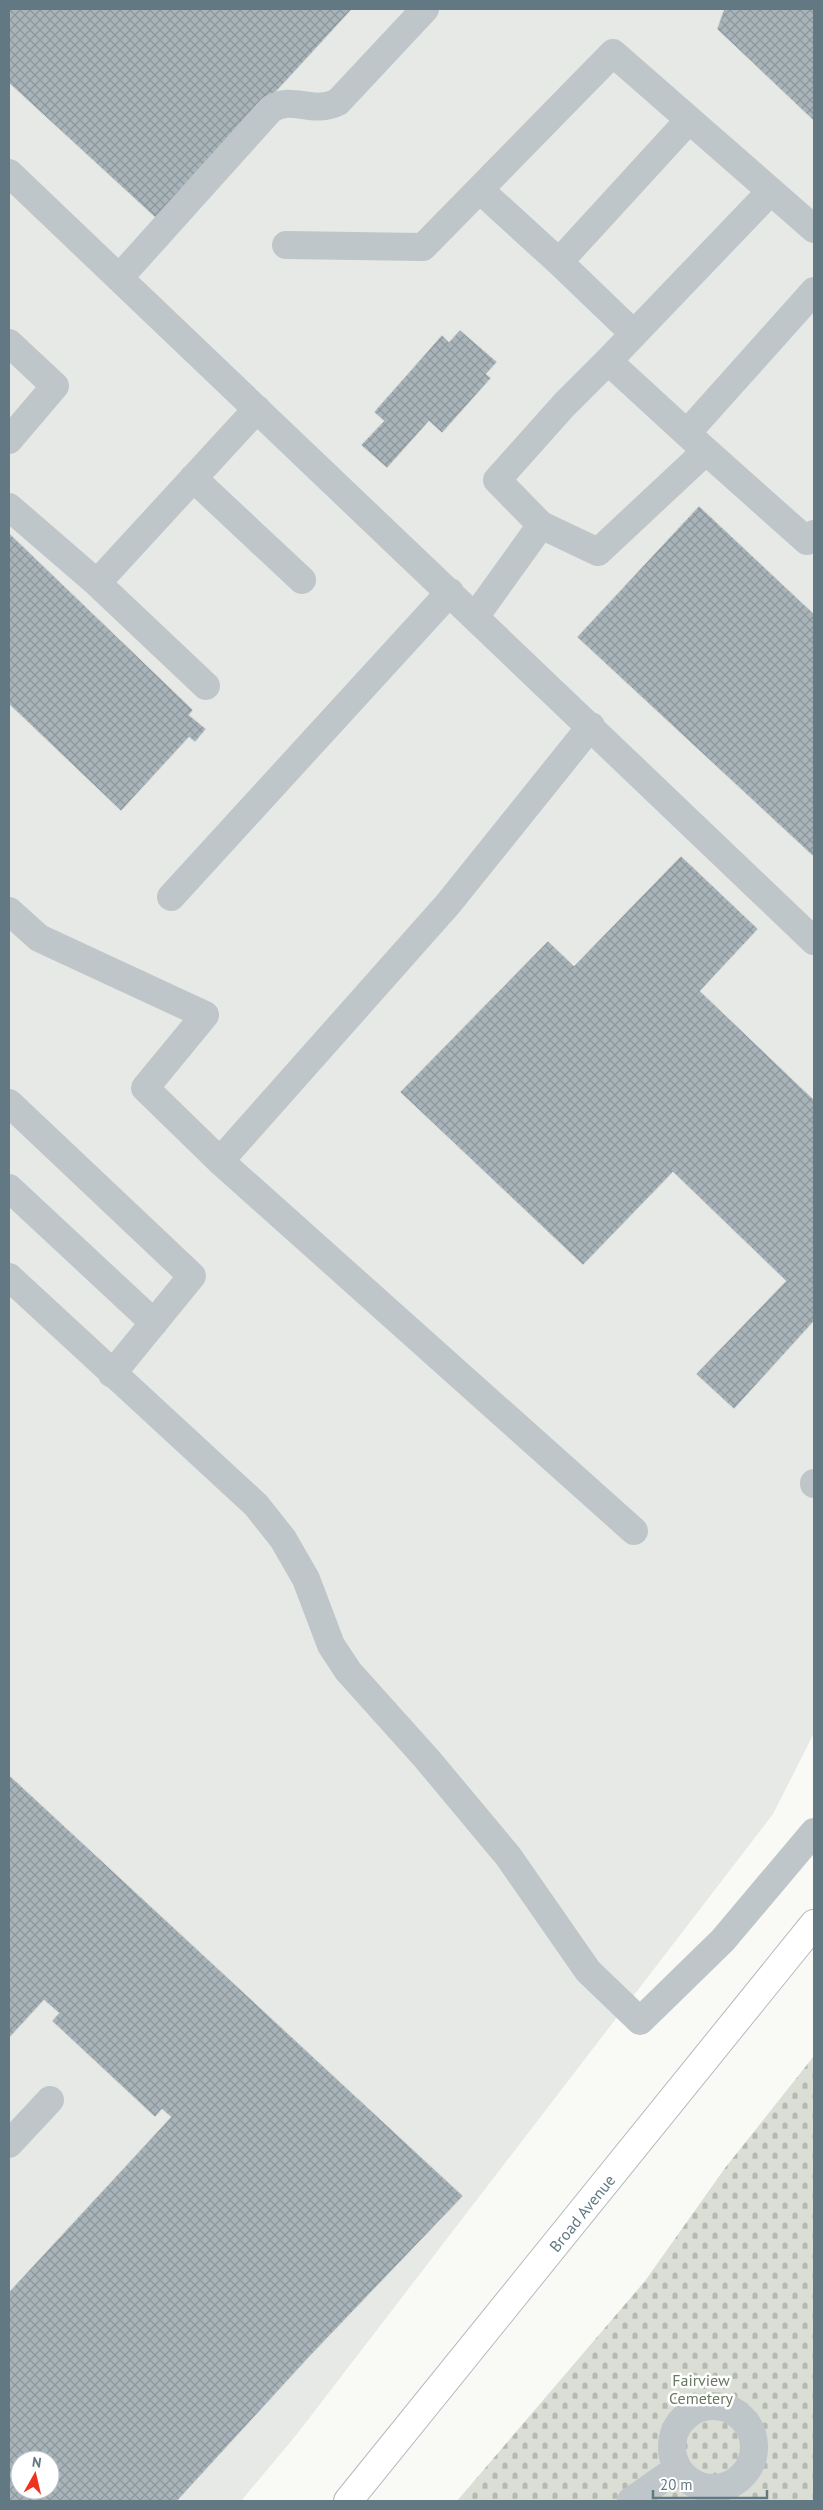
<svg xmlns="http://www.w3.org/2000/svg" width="823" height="2510" font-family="'PT Sans',sans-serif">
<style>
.built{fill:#e7e9e7;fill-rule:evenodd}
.cemetery{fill:url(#cemetery-stones)}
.building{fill:url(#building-cross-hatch);stroke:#dbdbd8;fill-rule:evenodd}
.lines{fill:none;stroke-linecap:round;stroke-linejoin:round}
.major-casing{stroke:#b3babe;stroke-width:30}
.minor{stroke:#bfc6c9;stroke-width:28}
.major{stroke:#fff;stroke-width:28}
.labels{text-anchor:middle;stroke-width:5;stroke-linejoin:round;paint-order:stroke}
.street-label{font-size:16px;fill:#627984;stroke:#fff}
.park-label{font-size:16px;fill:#697a61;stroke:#fff}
</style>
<defs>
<pattern id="cemetery-stones" width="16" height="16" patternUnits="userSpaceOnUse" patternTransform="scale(1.25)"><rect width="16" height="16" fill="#daded5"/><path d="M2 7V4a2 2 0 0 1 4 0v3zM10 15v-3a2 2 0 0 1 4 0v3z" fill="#b4b9b2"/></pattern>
<pattern id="building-cross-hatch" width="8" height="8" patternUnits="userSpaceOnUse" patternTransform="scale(1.25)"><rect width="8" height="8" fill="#a8b4b9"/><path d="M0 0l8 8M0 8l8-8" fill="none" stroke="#8c979c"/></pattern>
</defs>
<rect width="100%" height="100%" fill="#f9f9f6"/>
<!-- built -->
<path class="built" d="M9,9H814V1733L773,1814L297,2434L241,2501H9ZM20,2460H50V2490H20Z"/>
<!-- cemetery -->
<path class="cemetery" d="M814,2056V2501H457L645,2281L725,2168Z"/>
<!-- building -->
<path class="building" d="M9,9H352L158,220L9,83Z
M724,9H814V121L717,29Z
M460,330L497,362L486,374L491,378L442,433L429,421L387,468L361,445L384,421L374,412L442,335L449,342Z
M699,506L814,614V857L577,637Z
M9,533L193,710L189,715L206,729L195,742L189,737L121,811L9,704Z
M681,856L758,929L700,991L814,1100V1321L734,1409L696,1374L786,1281L673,1172L583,1265L400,1092L548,941L574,966Z
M9,1775L463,2196L309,2357L177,2501H9V2292L171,2117L162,2109L155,2117L52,2021L59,2013L44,2000L9,2038ZM20,2460H50V2490H20Z"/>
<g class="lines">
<defs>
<path id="major" d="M348,2501L814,1924"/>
</defs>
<!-- major casing -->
<use href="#major" class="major-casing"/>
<!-- minor -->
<path class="minor" d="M9,173L814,941
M480,190L559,262L689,120
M286,245L423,247L613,53L814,229
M559,262L633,333
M119,278L271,109C293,95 312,115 338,102L425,9
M9,343L55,386L9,440
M608,361L771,191
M687,433L814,291
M706,451L807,541L814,534
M193,478L302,580
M9,507L97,583L257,409
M97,583L206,686
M475,617L541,525L497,480L564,405L608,361L706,451L598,552L541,525
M591,726L448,904L220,1161L634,1531
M171,897L450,592
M9,911L39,938L205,1015L145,1088L220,1161
M9,1103L192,1276L112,1374
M9,1188L154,1323
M9,1277L256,1505L283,1539L306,1579L331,1645L348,1671L427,1759L508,1856L588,1971L640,2021L723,1940L814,1832
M814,1484V1483
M9,2144L50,2100
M672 2447a41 41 0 1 1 82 0a41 41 0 1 1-82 0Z
M631,2501L678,2468"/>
<!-- major -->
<use href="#major" class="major"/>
</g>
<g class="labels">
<!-- street labels -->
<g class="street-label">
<text transform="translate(582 2213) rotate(-51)" y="6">Broad Avenue</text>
</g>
<!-- park labels -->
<g class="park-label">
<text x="701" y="2386">Fairview<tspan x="701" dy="18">Cemetery</tspan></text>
</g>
</g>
<!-- border -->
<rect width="823" height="2510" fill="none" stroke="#627984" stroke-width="20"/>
<!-- north arrow -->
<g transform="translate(35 2475) rotate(8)"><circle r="24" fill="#ffffff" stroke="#c0c9ce"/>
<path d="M0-4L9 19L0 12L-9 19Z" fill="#f0331f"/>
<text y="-8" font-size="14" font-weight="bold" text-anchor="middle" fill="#627984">N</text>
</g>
<!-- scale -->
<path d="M653 2490v8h114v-8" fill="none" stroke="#627984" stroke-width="2.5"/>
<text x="660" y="2490" font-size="15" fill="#627984" stroke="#ffffff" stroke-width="4" paint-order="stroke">20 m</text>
</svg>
